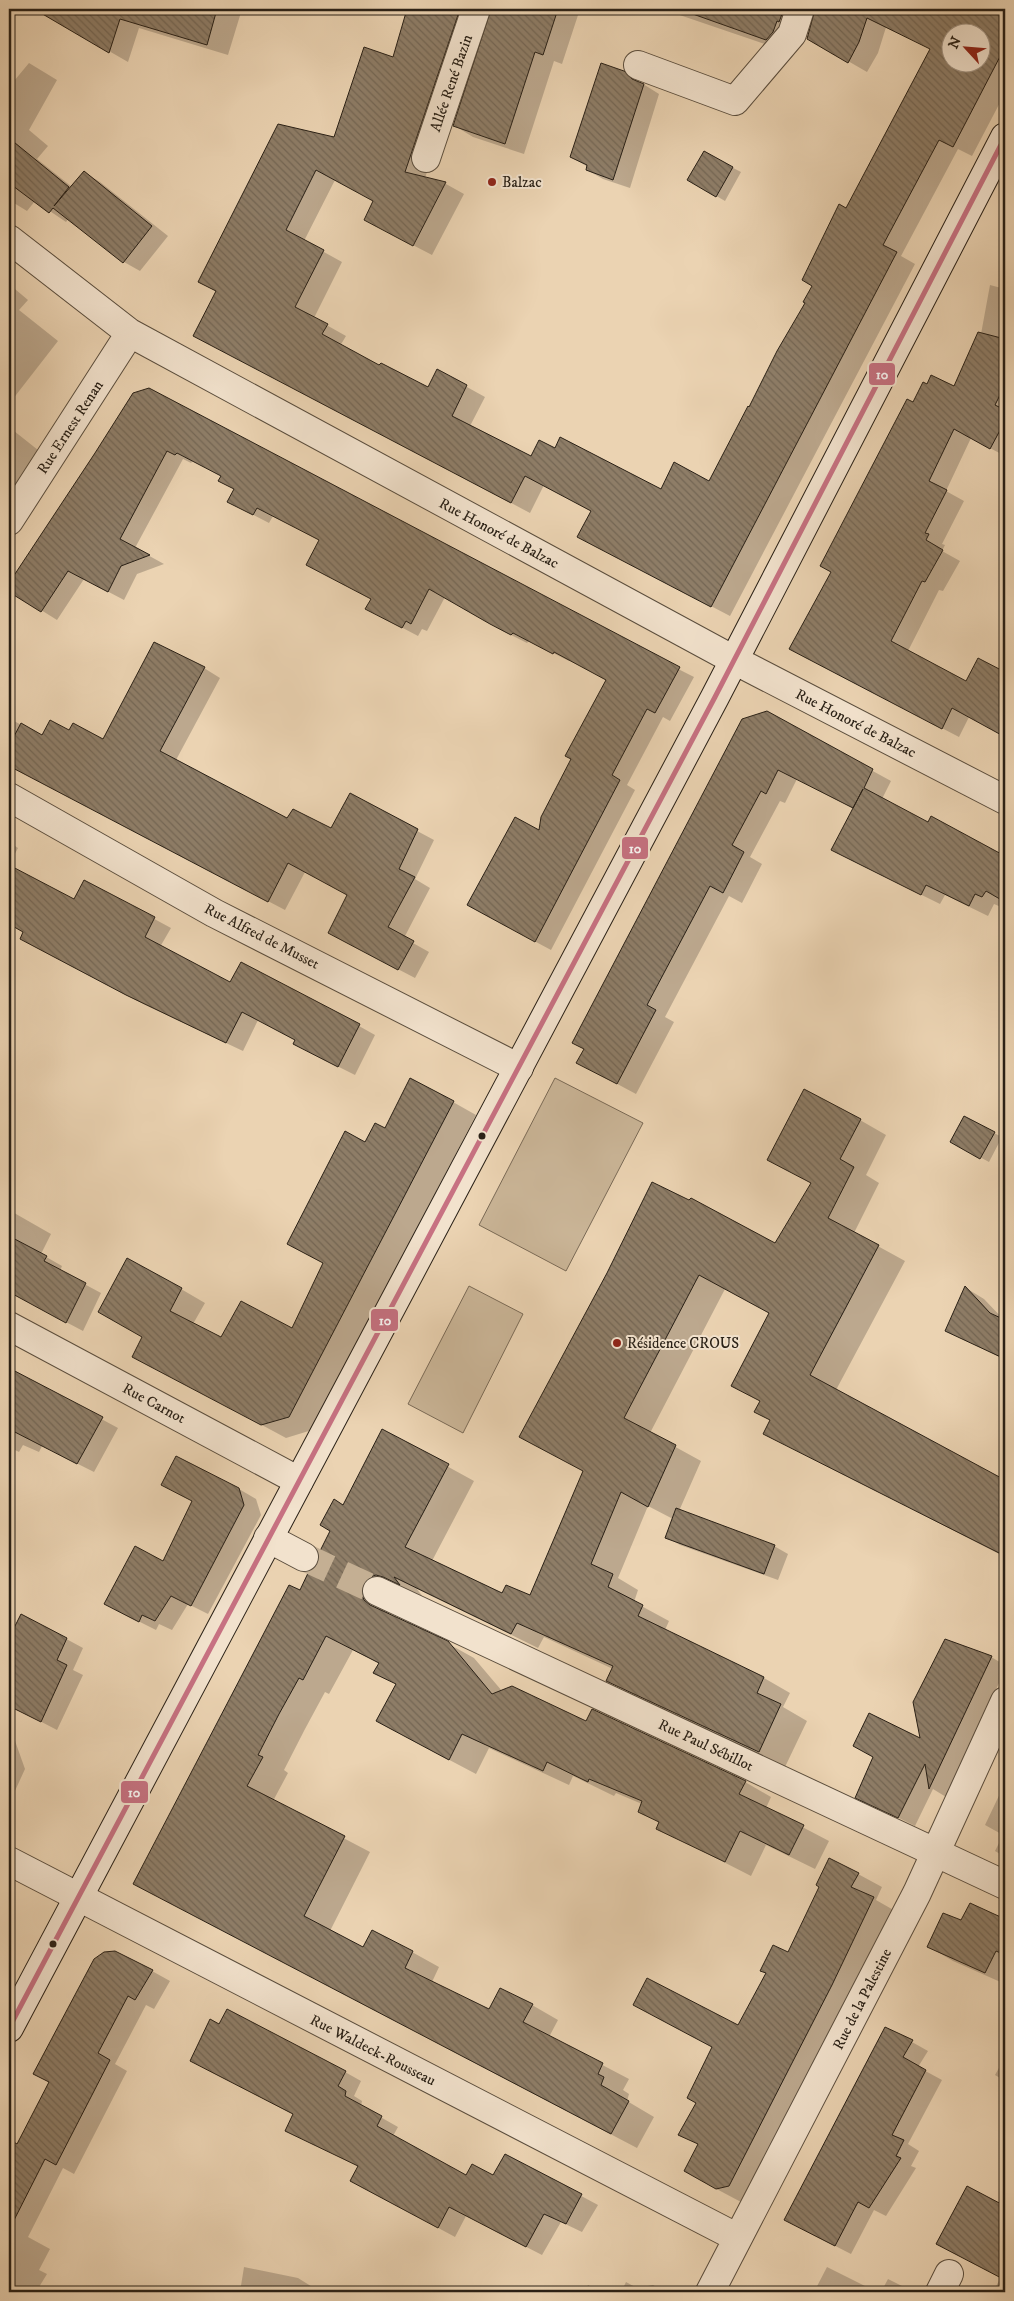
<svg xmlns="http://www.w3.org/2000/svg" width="1014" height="2301" font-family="'IM FELL DW Pica',serif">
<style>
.pitch{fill:#cab597;stroke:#7a6a56}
.shadow{fill:#0003;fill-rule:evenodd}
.building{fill:url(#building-back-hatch);stroke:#292016;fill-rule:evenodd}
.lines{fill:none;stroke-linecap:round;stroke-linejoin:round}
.street-tunnel{stroke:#c4af93;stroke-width:28;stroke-dasharray:28 14;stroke-linecap:butt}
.street-casing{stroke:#5a4d3d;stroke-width:30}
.secondary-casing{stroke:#292016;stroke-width:30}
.street{stroke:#f2e2cd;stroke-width:28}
.secondary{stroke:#f2e2cd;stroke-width:28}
.bus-1-casing{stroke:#f2e2cd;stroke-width:9}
.bus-1{stroke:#c77182;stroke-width:5}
.poi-dot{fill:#8f2418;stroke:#f2e2cd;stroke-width:2}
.bus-dot{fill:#292016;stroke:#f2e2cd;stroke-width:2}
.labels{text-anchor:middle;stroke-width:4;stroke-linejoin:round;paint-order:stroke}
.street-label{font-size:15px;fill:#292016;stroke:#f2e2cd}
.poi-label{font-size:15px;fill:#292016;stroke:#f2e2cd;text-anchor:start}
.line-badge{stroke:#f2e2cd;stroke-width:2}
.badge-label{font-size:14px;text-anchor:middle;font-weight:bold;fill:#fff}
</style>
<defs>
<pattern id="building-back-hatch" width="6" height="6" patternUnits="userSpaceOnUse" patternTransform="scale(1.25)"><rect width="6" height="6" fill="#8e7d67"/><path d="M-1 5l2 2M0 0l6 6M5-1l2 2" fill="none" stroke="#746654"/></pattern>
</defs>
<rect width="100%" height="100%" fill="#ebd3b2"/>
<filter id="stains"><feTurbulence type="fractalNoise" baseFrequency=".004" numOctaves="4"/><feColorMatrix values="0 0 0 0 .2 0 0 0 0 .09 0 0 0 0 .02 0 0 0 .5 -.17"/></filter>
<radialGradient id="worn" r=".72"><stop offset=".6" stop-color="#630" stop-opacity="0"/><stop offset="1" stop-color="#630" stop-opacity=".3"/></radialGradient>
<!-- pitch -->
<path class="pitch" d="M555,1078L643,1123L566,1271L479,1225Z
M469,1286L523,1314L463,1433L408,1404Z"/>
<!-- shadow -->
<path class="shadow" d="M53,9H242L228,55L139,28L128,62L50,17Z
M427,9H484L480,15L425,178L446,184L464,194L432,255L384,230L375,201L335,180L304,241L342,262L314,318L346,336L340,346L379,367L429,388L438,371L485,397L470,426L531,458L661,491L709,483L807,303L846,210L932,48L887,24L878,53L867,72L808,38L816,11L809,18L791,53L662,9L816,10V9H1005V93L972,156L958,149L901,256L915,264L730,616L598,547L592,511L544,485L530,513L214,346L217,292L199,282L334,139L394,59L417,37ZM952,32H982V62H952Z
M492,9H580L562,64L554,61L524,154L473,137L455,126Z
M29,63L57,80L29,130L48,146L37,159L72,187L84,172L100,182L168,236L140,271L124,262L69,218L66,222L35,201L27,211L9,200V87Z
M624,72L659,94L630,188L603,179L587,170L588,167L571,157Z
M704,153L741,172L725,201L689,180Z
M9,284L28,300L19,310L58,341L9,404Z
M990,285L1005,289V456L971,438L946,491L964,501L942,544L945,545L942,551L960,561L943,591L939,590L908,651L966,682L978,660L1005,674V736L969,717L959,737L807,658L833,572L913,404L928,386L954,388L981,334Z
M134,394L694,677L670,721L663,717L627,785L635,790L551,950L484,914L540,832L607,680L570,660L569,661L529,641L527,643L507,633L445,597L427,631L422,629L418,636L382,617L372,599L307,565L321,541L273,516L269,523L244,510L236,489L222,476L193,461L191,463L183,459L135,548L164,564L137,574L124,600L84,579L57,620L9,590V586Z
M9,427L38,450L9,495Z
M204,668L220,678L176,760L288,819L332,830L350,795L434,840L415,879L430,888L404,938L429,952L415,978L346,942L348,895L305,872L285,910L9,766V711L12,713L10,719L43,736L69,732L104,741Z
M767,713L891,781L882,799L929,824L1005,857V901L1001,907L994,904L988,916L945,895L940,904L851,860L854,809L797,779L785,803L780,801L750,857L762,864L742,903L729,896L665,1017L674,1022L636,1094L578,1063Z
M9,842L18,848L9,865Z
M9,867L74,900L84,881L171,928L160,947L231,984L359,1026L375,1035L355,1075L311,1053L297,1040L258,1020L243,1051L143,1004L37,948L24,932L9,924Z
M453,1102L476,1115L312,1430L286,1438L134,1356L181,1289L205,1303L193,1324L221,1338L292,1330L325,1264L288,1244L365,1143L385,1129Z
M860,1120L886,1135L866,1175L879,1183L854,1233L905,1261L836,1390L1005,1481V1557L765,1434L771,1420L761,1401L770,1313L725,1289L650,1433L701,1461L679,1511L774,1546L788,1554L778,1580L680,1545L666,1537L673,1519L648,1506L618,1578L638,1590L634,1602L669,1621L665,1630L764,1678L790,1693L783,1707L807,1721L785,1767L634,1696L608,1680L613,1669L544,1637L538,1648L417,1589L423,1597L403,1590L387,1609L390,1616L447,1643L474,1658L502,1691L745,1782L771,1797L766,1808L829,1841L815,1869L766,1845L751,1876L657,1828L660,1823L639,1811L642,1804L616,1793L614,1796L573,1776L569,1785L489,1748L476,1774L404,1736L397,1684L375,1672L380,1664L353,1650L329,1694L325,1692L305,1729L284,1770L288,1773L273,1801L370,1852L330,1931L363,1949L412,1952L439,1967L432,1982L489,2011L532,2005L558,2020L549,2037L629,2079L623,2090L629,2094L627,2101L654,2117L637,2148L134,1884L300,1592L319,1564L343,1506L383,1431L474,1481L432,1561L503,1594L530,1597L584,1472L608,1273L776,1244Z
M994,1133L1002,1137L989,1162L952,1142Z
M9,1210L51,1234L41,1254L62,1266L60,1271L101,1293L83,1331L9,1292Z
M966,1288L984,1299L1005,1321V1360L946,1330Z
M9,1369L118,1428L94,1472L42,1446L39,1452L23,1445L19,1452L9,1447Z
M239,1489L256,1499L261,1515L208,1614L188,1604L172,1630L159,1624L156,1630L122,1613L163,1562Z
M22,1615L83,1648L73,1670L83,1675L57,1730L9,1705V1631L12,1633Z
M991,1657L1005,1665V1670L946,1797L933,1789L915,1826L857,1797L921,1740Z
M9,1724L25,1769L14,1793L9,1792Z
M1005,1783V1857L995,1851L1003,1835L985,1825Z
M858,1874L882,1887L876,1900L897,1912L753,2199L741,2202L709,2185L699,2145L680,2134L738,2027L788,1954Z
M970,1904L1005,1921V1984L953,1961L929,1947L961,1922Z
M152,1971L170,1981L154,2009L146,2005L115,2064L127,2071L74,2174L63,2168L28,2237L50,2249L39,2270L47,2274L36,2292H9V2141L18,2146L50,2083L35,2074Z
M912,2042L928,2051L918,2067L942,2080L908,2144L919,2151L911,2166L916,2168L886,2216L874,2210L851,2254L802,2229Z
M1005,2057V2081L995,2075Z
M192,2061L345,2072L361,2081L354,2096L362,2101L361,2106L398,2127L393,2136L467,2177L494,2176L505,2155L598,2205L582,2232L561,2222L542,2255L466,2216L455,2237L368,2190L359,2167L286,2130L294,2115Z
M968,2188L1005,2208V2292H993L1001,2277Z
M244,2267L298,2278L314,2288L312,2292H240Z
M827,2267L877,2292H814Z
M888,2279L914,2292H881Z
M626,2282L637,2288L653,2285L666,2292H621Z
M588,2285L601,2292H585Z"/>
<!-- building -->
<path class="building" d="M34,9H217L207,45L120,19L109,53Z
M407,9H460L405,172L446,182L413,246L364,220L373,201L316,170L286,230L324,250L295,307L328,324L322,334L379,365L381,363L428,387L437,369L467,385L452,416L531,456L539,440L555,448L560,437L661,489L674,462L709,481L748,406L749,407L777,351L805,303L803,302L812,286L802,280L839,204L846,208L930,49L867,18L859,42L848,63L807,39L815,9H1005V47L953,147L939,140L883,245L897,252L711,607L577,537L591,511L525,476L511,503L193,336L216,291L198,282L278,124L334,137L364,47L393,57ZM952,32H982V62H952Z
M491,9H558L543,55L535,52L505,144L453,126Z
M690,9H784L779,22L777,21L773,32L766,40L690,13Z
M601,63L624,71L632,79L644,84L613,180L586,170L587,165L570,157Z
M9,138L69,187L54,206L84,171L152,226L123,263L53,208L49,213L9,183Z
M704,151L733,167L716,197L687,180Z
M978,332L1005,339V385L995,405L1005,410L1000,418L1005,421L990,449L954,429L929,481L947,490L925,533L929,534L926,540L943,550L925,582L922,581L891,641L966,681L978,658L1005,672V737L952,708L942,729L789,649L831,572L820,566L907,399L913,402L923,382L927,384L931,375L954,386Z
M149,388L680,667L655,713L647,709L612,775L620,780L535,942L467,905L515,817L539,830L541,817L571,759L565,756L606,680L554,652L553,654L513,633L511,635L490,624L429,589L411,624L406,621L402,628L365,609L371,599L306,565L319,540L257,508L253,515L227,502L234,489L218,481L221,476L177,453L175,455L167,451L120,539L150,555L121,566L108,592L68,571L41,612L9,592V583L95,453L133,393Z
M154,642L205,667L160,751L287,818L293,809L331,828L350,793L418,829L399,869L415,877L388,927L414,941L398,970L328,933L347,895L288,863L268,902L9,766V746L21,723L42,735L50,720L69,730L73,723L103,739Z
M767,711L873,769L864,788L928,822L931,816L1005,856V902L986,891L982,897L975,894L969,906L926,885L921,895L831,850L863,789L853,808L778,770L766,794L761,791L732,845L744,852L723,893L710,886L647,1005L656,1010L617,1084L576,1063L584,1049L572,1043L742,719Z
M9,865L74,899L84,880L155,917L145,937L230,982L241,962L360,1024L338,1067L293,1044L295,1040L242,1012L226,1043L126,995L20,939L23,932L9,924Z
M410,1078L454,1101L289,1417L261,1425L132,1357L142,1337L98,1312L127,1258L182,1288L170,1311L221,1337L241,1301L292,1328L323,1263L287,1244L345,1131L365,1142L375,1123L385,1128Z
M804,1089L861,1119L840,1159L854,1167L828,1218L879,1245L810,1375L1005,1480V1556L763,1434L770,1420L754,1412L760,1401L731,1386L769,1313L699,1275L624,1418L676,1445L648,1507L621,1492L591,1564L613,1574L608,1587L643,1605L638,1616L764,1677L757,1693L781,1704L759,1752L606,1681L613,1666L517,1623L511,1634L394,1577L400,1585L383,1577L376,1575L368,1578L363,1584L361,1592L364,1600L370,1605L448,1641L492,1694L512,1686L586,1721L592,1709L746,1781L739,1794L804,1825L789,1855L740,1831L725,1862L656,1829L659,1822L638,1812L642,1801L589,1779L588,1782L547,1762L543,1771L462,1734L449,1760L376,1721L396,1684L373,1673L379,1663L326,1636L303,1680L299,1678L279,1714L258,1755L263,1757L247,1786L345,1836L304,1916L363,1947L372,1930L413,1951L405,1968L489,2009L500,1988L533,2004L523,2022L603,2063L598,2074L604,2077L601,2085L629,2101L611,2134L133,1884L289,1585L300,1590L309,1571L318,1564L319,1553L330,1531L320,1525L334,1499L343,1505L382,1429L449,1464L405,1547L502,1593L506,1585L530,1595L583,1471L519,1437L607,1273L652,1182L689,1200L691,1198L775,1243L811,1183L767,1160Z
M964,1116L995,1132L980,1159L950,1142Z
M9,1236L47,1256L44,1261L86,1283L66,1323L9,1292Z
M965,1286L990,1313L1005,1320V1359L945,1331Z
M9,1368L103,1417L77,1464L9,1429Z
M176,1456L239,1488L244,1505L191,1606L171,1596L155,1621L142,1615L139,1622L104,1604L135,1546L163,1561L192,1501L161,1485Z
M676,1508L775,1545L764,1574L665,1538Z
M21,1614L67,1638L57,1660L67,1665L41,1722L9,1706V1638Z
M945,1639L992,1656L929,1789L925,1764L898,1818L855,1798L873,1757L853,1746L869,1713L920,1738L913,1702Z
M829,1858L859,1873L851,1887L874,1897L832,1985L729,2186L716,2189L684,2171L698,2144L678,2135L696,2103L687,2098L712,2047L633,2005L647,1978L738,2025L766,1973L760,1971L773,1945L788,1952L819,1887L816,1885Z
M970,1903L1005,1919V1955L996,1951L985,1973L927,1947L943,1913L961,1920Z
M115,1951L153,1970L135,2000L128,1996L98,2053L110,2060L56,2165L45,2159L9,2230V2139L17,2144L49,2082L33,2074L94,1959L104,1952Z
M227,2009L346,2071L338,2086L346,2091L345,2096L382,2116L377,2126L466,2175L472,2164L493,2175L505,2154L582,2194L566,2224L544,2214L526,2247L449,2207L438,2228L350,2181L358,2166L285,2131L293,2114L190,2061L210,2019L219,2024Z
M885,2027L913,2040L903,2057L926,2070L892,2135L904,2140L896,2156L901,2158L869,2208L858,2202L835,2246L784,2220Z
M967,2186L1005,2206V2280L936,2244Z"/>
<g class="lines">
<!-- street-tunnel -->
<path class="street-tunnel" d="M304,1557L377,1591"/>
<defs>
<path id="street" d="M638,65L735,101L792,34L800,9
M426,158L476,9
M9,239L130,333L734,660L1005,800
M9,521L130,333
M9,797L214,913L519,1068
M9,1326L299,1481
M268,1538L304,1557
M377,1591L1005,1885
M9,1861L738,2238
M710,2292L917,1893L1005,1701
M940,2292L949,2274"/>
<path id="secondary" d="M9,2028L715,697L1005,137"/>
</defs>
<!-- street casing -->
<use href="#street" class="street-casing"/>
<!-- secondary casing -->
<use href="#secondary" class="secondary-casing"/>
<!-- street -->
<use href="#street" class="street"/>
<!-- secondary -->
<use href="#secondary" class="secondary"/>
<defs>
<path id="bus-1" d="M9,2028L715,697L1005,137"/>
</defs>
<!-- bus-1 casing -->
<use href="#bus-1" class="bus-1-casing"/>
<!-- bus-1 -->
<use href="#bus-1" class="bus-1"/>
</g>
<!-- markers -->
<g class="poi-dot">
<circle cx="492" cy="182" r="5"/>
<circle cx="617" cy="1343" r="5"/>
</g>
<g class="bus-dot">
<circle cx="482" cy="1136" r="4.5"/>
<circle cx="53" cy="1944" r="4.5"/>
</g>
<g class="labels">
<!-- street labels -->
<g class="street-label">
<text transform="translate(451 83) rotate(-71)" y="5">Allée René Bazin</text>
<text transform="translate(70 427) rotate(-57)" y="5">Rue Ernest Renan</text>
<text transform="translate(499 533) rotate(28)" y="5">Rue Honoré de Balzac</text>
<text transform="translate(856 723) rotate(27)" y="5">Rue Honoré de Balzac</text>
<text transform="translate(262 936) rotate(27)" y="5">Rue Alfred de Musset</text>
<text transform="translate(154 1403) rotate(28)" y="5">Rue Carnot</text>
<text transform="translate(706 1745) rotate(25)" y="5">Rue Paul Sébillot</text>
<text transform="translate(862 1999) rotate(-63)" y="5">Rue de la Palestine</text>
<text transform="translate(373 2050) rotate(27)" y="5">Rue Waldeck-Rousseau</text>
</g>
<!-- poi labels -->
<g class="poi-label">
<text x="502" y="187">Balzac</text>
<text x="627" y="1348">Résidence CROUS</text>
</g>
</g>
<g class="line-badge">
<rect x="868" y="362" width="28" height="24" rx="5" fill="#c77182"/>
<rect x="621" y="836" width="28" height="24" rx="5" fill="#c77182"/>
<rect x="370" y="1308" width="29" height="24" rx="5" fill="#c77182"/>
<rect x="120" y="1780" width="29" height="24" rx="5" fill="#c77182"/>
</g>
<g class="badge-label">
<text x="882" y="379">10</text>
<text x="635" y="853">10</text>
<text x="385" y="1325">10</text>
<text x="134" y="1797">10</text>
</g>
<!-- margin -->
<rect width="1014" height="2301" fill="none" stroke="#ebd3b2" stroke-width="30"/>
<rect x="10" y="10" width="994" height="2281" fill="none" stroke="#292016" stroke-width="2.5"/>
<rect x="15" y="15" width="984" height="2271" fill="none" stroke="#292016"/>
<!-- north arrow -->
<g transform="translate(966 48) rotate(296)"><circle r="24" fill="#f2e2cd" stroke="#a29484"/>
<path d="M0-4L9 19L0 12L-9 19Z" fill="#8f2418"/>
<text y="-8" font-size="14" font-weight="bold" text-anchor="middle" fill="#292016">N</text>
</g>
<rect width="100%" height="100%" filter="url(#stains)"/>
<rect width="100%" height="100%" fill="url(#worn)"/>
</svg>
